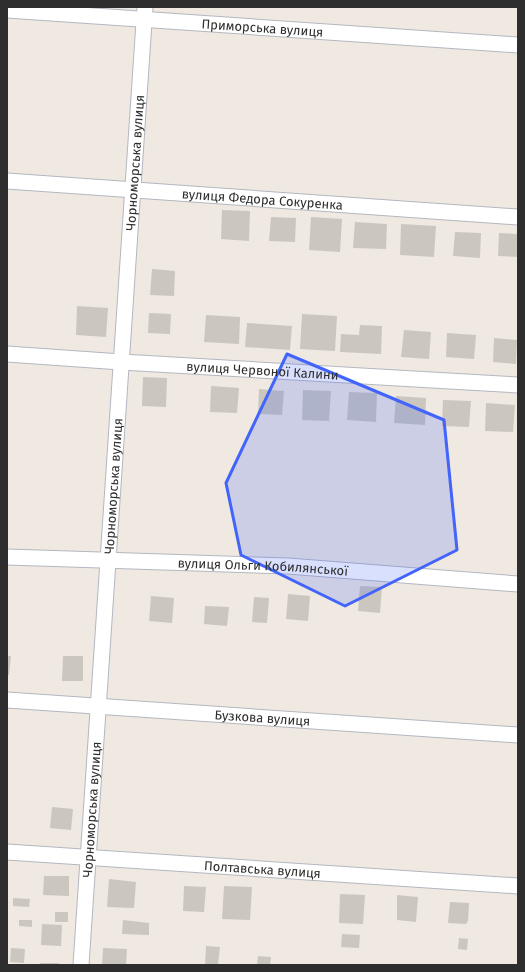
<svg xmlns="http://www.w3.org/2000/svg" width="525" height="972" font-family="'Fira Sans',sans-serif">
  <rect width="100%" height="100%" fill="#efe9e1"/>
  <path fill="#cbc7bf" d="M 222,210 L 250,211 L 249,241 L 221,239 Z
    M 271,217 L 296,218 L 295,242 L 269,241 Z
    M 311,217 L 342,219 L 340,252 L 309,250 Z
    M 355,222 L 387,224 L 386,249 L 353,248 Z
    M 401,224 L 436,226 L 434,257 L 400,255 Z
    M 455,232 L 481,233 L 480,258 L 453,256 Z
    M 499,233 L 518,234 L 518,257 L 498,256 Z
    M 152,269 L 175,271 L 174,296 L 150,295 Z
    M 77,306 L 108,308 L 106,337 L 76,335 Z
    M 149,313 L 171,314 L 170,334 L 148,333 Z
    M 302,314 L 337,316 L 335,351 L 300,349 Z
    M 206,315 L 240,317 L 239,344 L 204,342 Z
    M 247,323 L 292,326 L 290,350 L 245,347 Z
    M 360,325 L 382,326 L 381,354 L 340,352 L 341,334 L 359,335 Z
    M 404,330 L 431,332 L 429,359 L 401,357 Z
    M 447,333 L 476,335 L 474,359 L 446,357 Z
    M 494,338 L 517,340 L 516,364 L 493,362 Z
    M 143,377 L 167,378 L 166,407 L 142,406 Z
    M 211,386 L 239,388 L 237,413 L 210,412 Z
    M 259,389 L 284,391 L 282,415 L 258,414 Z
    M 303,390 L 331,391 L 329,421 L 302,420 Z
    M 349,392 L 377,393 L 376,422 L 347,420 Z
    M 396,396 L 426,398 L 425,425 L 394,423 Z
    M 443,400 L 471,401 L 469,427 L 442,426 Z
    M 486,403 L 515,405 L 513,432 L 485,431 Z
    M 360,586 L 382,587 L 380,613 L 358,611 Z
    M 288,594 L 310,596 L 308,621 L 286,619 Z
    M 151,596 L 174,598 L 172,623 L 149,621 Z
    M 254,597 L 269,598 L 267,623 L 252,622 Z
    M 205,606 L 229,607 L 227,626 L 204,624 Z
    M 7,656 L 11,656 L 9,675 L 7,675 Z
    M 63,656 L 83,656 L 83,681 L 62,681 Z
    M 52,807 L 73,809 L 71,830 L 50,828 Z
    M 44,876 L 69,876 L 69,896 L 43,895 Z
    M 109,879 L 136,882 L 134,908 L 107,907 Z
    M 184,886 L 206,887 L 204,912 L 183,911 Z
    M 224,886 L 252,887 L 250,920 L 222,919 Z
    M 340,894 L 365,895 L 363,924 L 339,923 Z
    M 397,895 L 418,897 L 416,922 L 397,920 Z
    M 13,898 L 30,899 L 29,907 L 13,906 Z
    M 450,902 L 469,903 L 468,921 L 466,924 L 448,923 Z
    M 55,912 L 68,912 L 68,922 L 55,922 Z
    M 19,920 L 32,920 L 32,927 L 19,926 Z
    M 123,920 L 149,923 L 149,935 L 122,934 Z
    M 42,924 L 62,925 L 61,946 L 41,945 Z
    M 342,934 L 360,935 L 359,948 L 341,947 Z
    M 459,938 L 468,939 L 467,950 L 458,949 Z
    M 206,946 L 220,947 L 218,965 L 205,965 Z
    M 11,948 L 25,949 L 24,963 L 10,962 Z
    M 103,948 L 127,949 L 126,965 L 102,965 Z
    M 258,956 L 271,957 L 270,965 L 257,965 Z
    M 40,963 L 59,963 L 59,965 L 40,965 Z"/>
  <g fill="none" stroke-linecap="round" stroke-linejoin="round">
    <defs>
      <g id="street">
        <path id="s1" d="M 7,10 L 518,45"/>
        <path id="s2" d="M 7,181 L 518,217"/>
        <path id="s3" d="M 7,354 L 121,362 L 518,385"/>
        <path id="s4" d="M 7,557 L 288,566 L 518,584"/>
        <path id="s5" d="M 7,700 L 518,735"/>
        <path id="s6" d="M 7,852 L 518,886"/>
        <path id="s7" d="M 81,965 L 145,7"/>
      </g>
    </defs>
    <use href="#street" stroke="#b4b7c1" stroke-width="17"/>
    <use href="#street" stroke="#fff" stroke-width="15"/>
  </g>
  <path fill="#4264fb" fill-opacity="0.2" stroke="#4264fb" stroke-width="3" stroke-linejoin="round" d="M 287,354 L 444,420 L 457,550 L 345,606 L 241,555 L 226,483 Z"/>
  <g text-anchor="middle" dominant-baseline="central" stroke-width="3" stroke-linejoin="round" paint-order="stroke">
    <g font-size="13" fill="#2e2e2e" stroke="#fff">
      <text stroke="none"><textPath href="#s1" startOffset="256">Приморська вулиця</textPath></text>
      <text stroke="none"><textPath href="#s7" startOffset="804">Чорноморська вулиця</textPath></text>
      <text stroke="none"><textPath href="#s2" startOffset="256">вулиця Федора Сокуренка</textPath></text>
      <text stroke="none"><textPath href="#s3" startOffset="256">вулиця Червоної Калини</textPath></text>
      <text stroke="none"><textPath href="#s7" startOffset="480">Чорноморська вулиця</textPath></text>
      <text stroke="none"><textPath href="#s4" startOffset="256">вулиця Ольги Кобилянської</textPath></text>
      <text stroke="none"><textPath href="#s5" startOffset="256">Бузкова вулиця</textPath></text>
      <text stroke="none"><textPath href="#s7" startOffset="156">Чорноморська вулиця</textPath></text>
      <text stroke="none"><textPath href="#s6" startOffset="256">Полтавська вулиця</textPath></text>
    </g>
  </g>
  <rect width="525" height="972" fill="none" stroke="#2e2e2e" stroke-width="16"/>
</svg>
